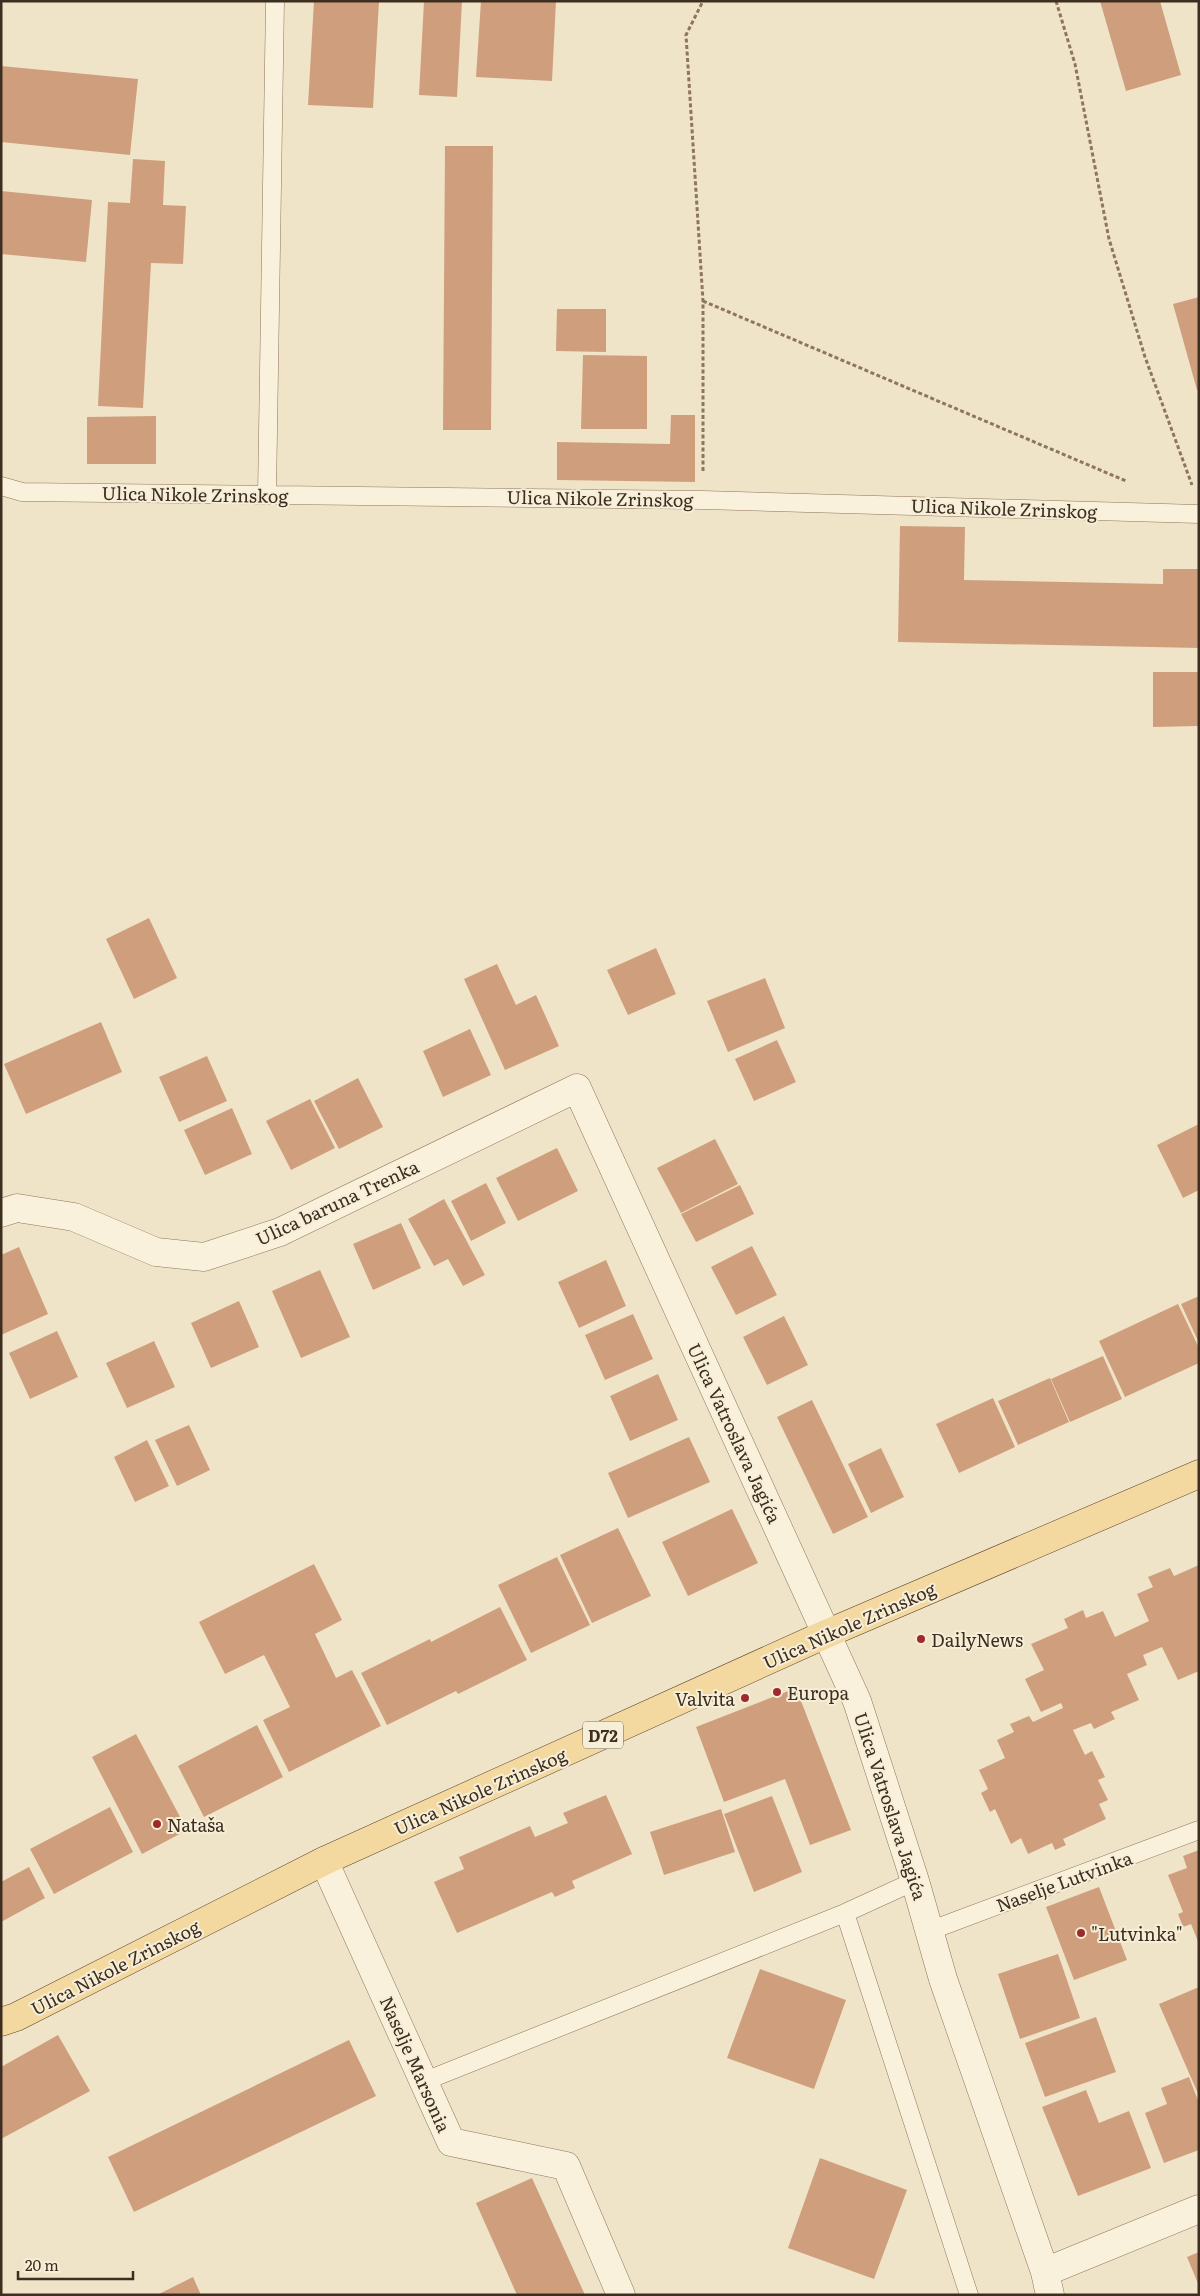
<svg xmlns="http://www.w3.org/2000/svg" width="1200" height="2296" font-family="Literata,serif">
  <rect width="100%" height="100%" fill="#f0e4c8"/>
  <path fill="#cf9f7d" d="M 314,1 L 379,1 L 373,108 L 308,105 Z
    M 424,1 L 462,1 L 457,97 L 419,95 Z
    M 481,1 L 556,1 L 552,81 L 476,77 Z
    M 1100,1 L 1160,1 L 1181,75 L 1126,91 Z
    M 1,66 L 138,79 L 130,155 L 1,142 Z
    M 445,146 L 493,146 L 491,430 L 443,430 Z
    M 133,159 L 165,161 L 163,205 L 186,206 L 183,264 L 151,263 L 143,408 L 98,406 L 108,202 L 130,203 Z
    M 1,191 L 92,200 L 86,262 L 1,254 Z
    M 1199,297 L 1199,390 L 1197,390 L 1173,304 Z
    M 557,309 L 606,309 L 606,352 L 556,351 Z
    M 583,355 L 647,356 L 647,429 L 581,429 Z
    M 671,415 L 695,415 L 695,482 L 557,480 L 557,442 L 670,444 Z
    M 156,416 L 156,464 L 87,464 L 87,417 Z
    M 900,526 L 965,527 L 964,580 L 1163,584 L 1163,569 L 1199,569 L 1199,648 L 898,642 Z
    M 1153,672 L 1199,672 L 1199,726 L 1153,727 Z
    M 149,918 L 177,978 L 134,999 L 106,939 Z
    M 656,948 L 676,994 L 628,1015 L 607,970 Z
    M 497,964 L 516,1005 L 536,995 L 559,1046 L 505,1070 L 464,979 Z
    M 765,978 L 785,1028 L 728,1052 L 707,1001 Z
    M 101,1022 L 122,1072 L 26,1114 L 4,1064 Z
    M 470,1029 L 491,1075 L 443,1097 L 423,1051 Z
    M 777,1040 L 796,1082 L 754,1101 L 735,1059 Z
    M 207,1056 L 227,1101 L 179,1122 L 159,1077 Z
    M 358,1078 L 383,1127 L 339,1149 L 314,1101 Z
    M 310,1099 L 335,1148 L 291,1170 L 266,1121 Z
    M 232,1108 L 252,1154 L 205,1175 L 184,1130 Z
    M 1199,1124 L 1199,1190 L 1183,1198 L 1157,1145 Z
    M 715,1139 L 738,1184 L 681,1213 L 657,1168 Z
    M 557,1148 L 578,1191 L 518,1221 L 496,1178 Z
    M 486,1183 L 506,1223 L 471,1241 L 451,1201 Z
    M 740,1185 L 754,1214 L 696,1242 L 681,1214 Z
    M 444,1199 L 485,1275 L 463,1286 L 448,1259 L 434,1266 L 408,1219 Z
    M 401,1223 L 421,1268 L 373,1290 L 353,1244 Z
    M 752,1246 L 777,1295 L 736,1315 L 711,1267 Z
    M 19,1247 L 48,1314 L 1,1335 L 1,1255 Z
    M 606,1260 L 626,1306 L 579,1328 L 558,1282 Z
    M 320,1270 L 350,1337 L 301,1358 L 272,1291 Z
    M 1199,1296 L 1199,1343 L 1181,1304 Z
    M 239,1301 L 259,1347 L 211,1368 L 191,1323 Z
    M 1178,1304 L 1199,1348 L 1199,1363 L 1125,1397 L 1099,1341 Z
    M 633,1314 L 653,1359 L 605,1380 L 585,1335 Z
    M 784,1316 L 808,1365 L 767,1385 L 743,1337 Z
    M 57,1331 L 78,1377 L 30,1399 L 9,1353 Z
    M 154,1341 L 175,1387 L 127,1408 L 106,1363 Z
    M 1103,1356 L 1122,1399 L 1070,1422 L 1051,1379 Z
    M 658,1374 L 678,1420 L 630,1441 L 610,1396 Z
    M 1050,1378 L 1069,1422 L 1018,1445 L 998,1401 Z
    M 993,1398 L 1015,1447 L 959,1473 L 936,1424 Z
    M 812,1400 L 868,1517 L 833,1534 L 777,1417 Z
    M 189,1425 L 210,1470 L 177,1486 L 155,1440 Z
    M 689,1437 L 710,1482 L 628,1518 L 608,1473 Z
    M 147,1440 L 169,1486 L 135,1502 L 114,1457 Z
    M 881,1448 L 904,1497 L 871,1513 L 848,1464 Z
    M 732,1509 L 758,1563 L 688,1596 L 662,1542 Z
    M 618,1528 L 651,1596 L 592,1623 L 560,1555 Z
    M 557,1557 L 590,1625 L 531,1653 L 498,1585 Z
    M 314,1564 L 342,1620 L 315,1634 L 336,1678 L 352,1670 L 381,1726 L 289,1772 L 263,1720 L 290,1707 L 264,1655 L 225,1674 L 199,1622 Z
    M 1199,1565 L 1199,1671 L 1178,1680 L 1162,1647 L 1143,1655 L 1147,1665 L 1127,1674 L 1139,1700 L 1111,1712 L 1115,1719 L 1094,1729 L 1091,1723 L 1073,1730 L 1085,1755 L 1092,1751 L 1105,1777 L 1098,1780 L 1108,1800 L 1099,1804 L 1106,1819 L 1063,1839 L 1066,1845 L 1055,1850 L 1052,1843 L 1028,1854 L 1021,1838 L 1011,1844 L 995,1809 L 990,1812 L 981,1793 L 988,1789 L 979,1770 L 1005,1758 L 997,1740 L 1014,1732 L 1010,1724 L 1029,1716 L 1033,1722 L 1063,1708 L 1061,1703 L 1041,1712 L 1025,1679 L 1044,1670 L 1031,1644 L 1068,1628 L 1064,1619 L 1083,1610 L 1086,1618 L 1103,1611 L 1115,1637 L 1149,1621 L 1137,1594 L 1153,1587 L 1148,1577 L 1170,1568 L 1174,1576 Z
    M 500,1607 L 527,1660 L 458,1694 L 456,1691 L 387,1725 L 361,1673 L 430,1639 L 431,1642 Z
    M 796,1688 L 851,1830 L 810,1845 L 785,1779 L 724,1802 L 696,1727 Z
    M 257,1725 L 283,1777 L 204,1817 L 178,1766 Z
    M 136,1734 L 187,1830 L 142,1854 L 92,1757 Z
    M 606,1795 L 632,1854 L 572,1881 L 575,1888 L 555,1897 L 552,1892 L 457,1933 L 434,1882 L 464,1869 L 459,1857 L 530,1826 L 535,1837 L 568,1823 L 563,1813 Z
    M 772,1796 L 802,1872 L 754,1892 L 724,1814 Z
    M 110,1807 L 133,1852 L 54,1894 L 30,1849 Z
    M 721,1809 L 735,1852 L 664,1875 L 650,1832 Z
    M 1199,1850 L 1199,1944 L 1191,1924 L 1183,1927 L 1178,1914 L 1183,1912 L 1168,1875 L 1187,1868 L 1183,1856 Z
    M 29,1867 L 45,1898 L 1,1922 L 1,1882 Z
    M 1099,1887 L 1127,1960 L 1074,1980 L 1046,1907 Z
    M 1058,1954 L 1080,2018 L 1020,2039 L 998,1974 Z
    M 760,1969 L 846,2000 L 814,2089 L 727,2058 Z
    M 1199,1987 L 1199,2096 L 1159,2004 Z
    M 1096,2017 L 1116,2072 L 1045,2097 L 1025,2043 Z
    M 58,2035 L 90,2091 L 1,2139 L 1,2067 Z
    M 349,2040 L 376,2096 L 134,2212 L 108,2157 Z
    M 1189,2077 L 1199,2103 L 1199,2150 L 1164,2163 L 1145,2113 L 1167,2104 L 1161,2088 Z
    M 1086,2090 L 1099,2123 L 1129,2111 L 1151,2168 L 1078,2196 L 1042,2107 Z
    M 820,2158 L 907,2190 L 874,2279 L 788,2248 Z
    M 532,2178 L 585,2295 L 517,2295 L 476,2203 Z
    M 1199,2252 L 1199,2286 L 1187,2257 Z
    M 193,2277 L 201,2295 L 157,2295 Z"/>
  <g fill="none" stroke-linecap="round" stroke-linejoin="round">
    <defs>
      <path id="lane" d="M 1,486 L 22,492 L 703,500 L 1199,514
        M 267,494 L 275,1
        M 845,1913 L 969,2295
        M 929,1931 L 1199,1830
        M 425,2081 L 845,1913 L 915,1881"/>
      <path id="street" d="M 1,1213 L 17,1208 L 74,1217 L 156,1252 L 204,1257 L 280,1232 L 577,1088 L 857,1701 L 915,1881 L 943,1979 L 1045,2272 L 1050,2295
        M 324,1861 L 451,2142 L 566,2166 L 621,2295
        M 1045,2272 L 1199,2209"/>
      <path id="primary" d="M 1,2022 L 16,2017 L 324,1861 L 826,1634 L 1199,1474"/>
    </defs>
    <use href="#lane" stroke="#8d765c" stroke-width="19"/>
    <use href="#street" stroke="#8d765c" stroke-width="29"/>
    <use href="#primary" stroke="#5b4430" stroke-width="29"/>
    <path stroke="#8d765c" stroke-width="3" stroke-dasharray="4 2.5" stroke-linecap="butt" d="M 1056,1 L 1075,64 L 1109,239 L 1145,357 L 1192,485
      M 703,301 L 1126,481
      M 703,471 L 703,301 L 686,35 L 703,1"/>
    <use href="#lane" stroke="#faf1dc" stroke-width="18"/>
    <use href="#street" stroke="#faf1dc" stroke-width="28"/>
    <use href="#primary" stroke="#f3d9a0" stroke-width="28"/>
  </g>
  <g fill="#9e2a2b" stroke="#f7eed8" stroke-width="2">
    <circle cx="921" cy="1639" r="5"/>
    <circle cx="777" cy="1692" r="5"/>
    <circle cx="745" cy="1698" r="5"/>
    <circle cx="157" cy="1824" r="5"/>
    <circle cx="1081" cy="1933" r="5"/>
  </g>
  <g text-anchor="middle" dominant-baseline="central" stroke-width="4" stroke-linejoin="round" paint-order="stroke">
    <rect fill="#f7eed8" stroke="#756857" stroke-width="1" x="583" y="1721.5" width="40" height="27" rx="4"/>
    <g font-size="16" font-weight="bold" fill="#3d2e20">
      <text x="603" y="1735">D72</text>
    </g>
    <g font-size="18" fill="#3d2e20" stroke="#f7eed8">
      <text transform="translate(195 494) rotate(1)">Ulica Nikole Zrinskog</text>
      <text transform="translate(600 498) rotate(1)">Ulica Nikole Zrinskog</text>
      <text transform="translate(1004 508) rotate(2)">Ulica Nikole Zrinskog</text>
      <text transform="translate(337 1202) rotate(-25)">Ulica baruna Trenka</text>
      <text transform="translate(735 1433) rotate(65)">Ulica Vatroslava Jagića</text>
      <text transform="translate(849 1625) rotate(-24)">Ulica Nikole Zrinskog</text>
      <text transform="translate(480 1791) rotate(-24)">Ulica Nikole Zrinskog</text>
      <text transform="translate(891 1806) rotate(72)">Ulica Vatroslava Jagića</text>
      <text transform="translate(1064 1881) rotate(-20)">Naselje Lutvinka</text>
      <text transform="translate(115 1967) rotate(-27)">Ulica Nikole Zrinskog</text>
      <text transform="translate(416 2064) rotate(66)">Naselje Marsonia</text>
    </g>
    <g font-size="18" fill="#3d2e20" stroke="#f7eed8" text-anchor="start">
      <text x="931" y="1639">DailyNews</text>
      <text x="787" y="1692">Europa</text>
      <text x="735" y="1698" text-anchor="end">Valvita</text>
      <text x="167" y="1824">Nataša</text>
      <text x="1091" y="1933">"Lutvinka"</text>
    </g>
  </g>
  <rect width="1200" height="2296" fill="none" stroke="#3d2e20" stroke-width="5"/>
  <path d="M18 2271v8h115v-8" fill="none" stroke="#3d2e20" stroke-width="2.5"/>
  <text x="25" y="2271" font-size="15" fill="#3d2e20" stroke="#f7eed8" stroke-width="4" paint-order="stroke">20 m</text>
</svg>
